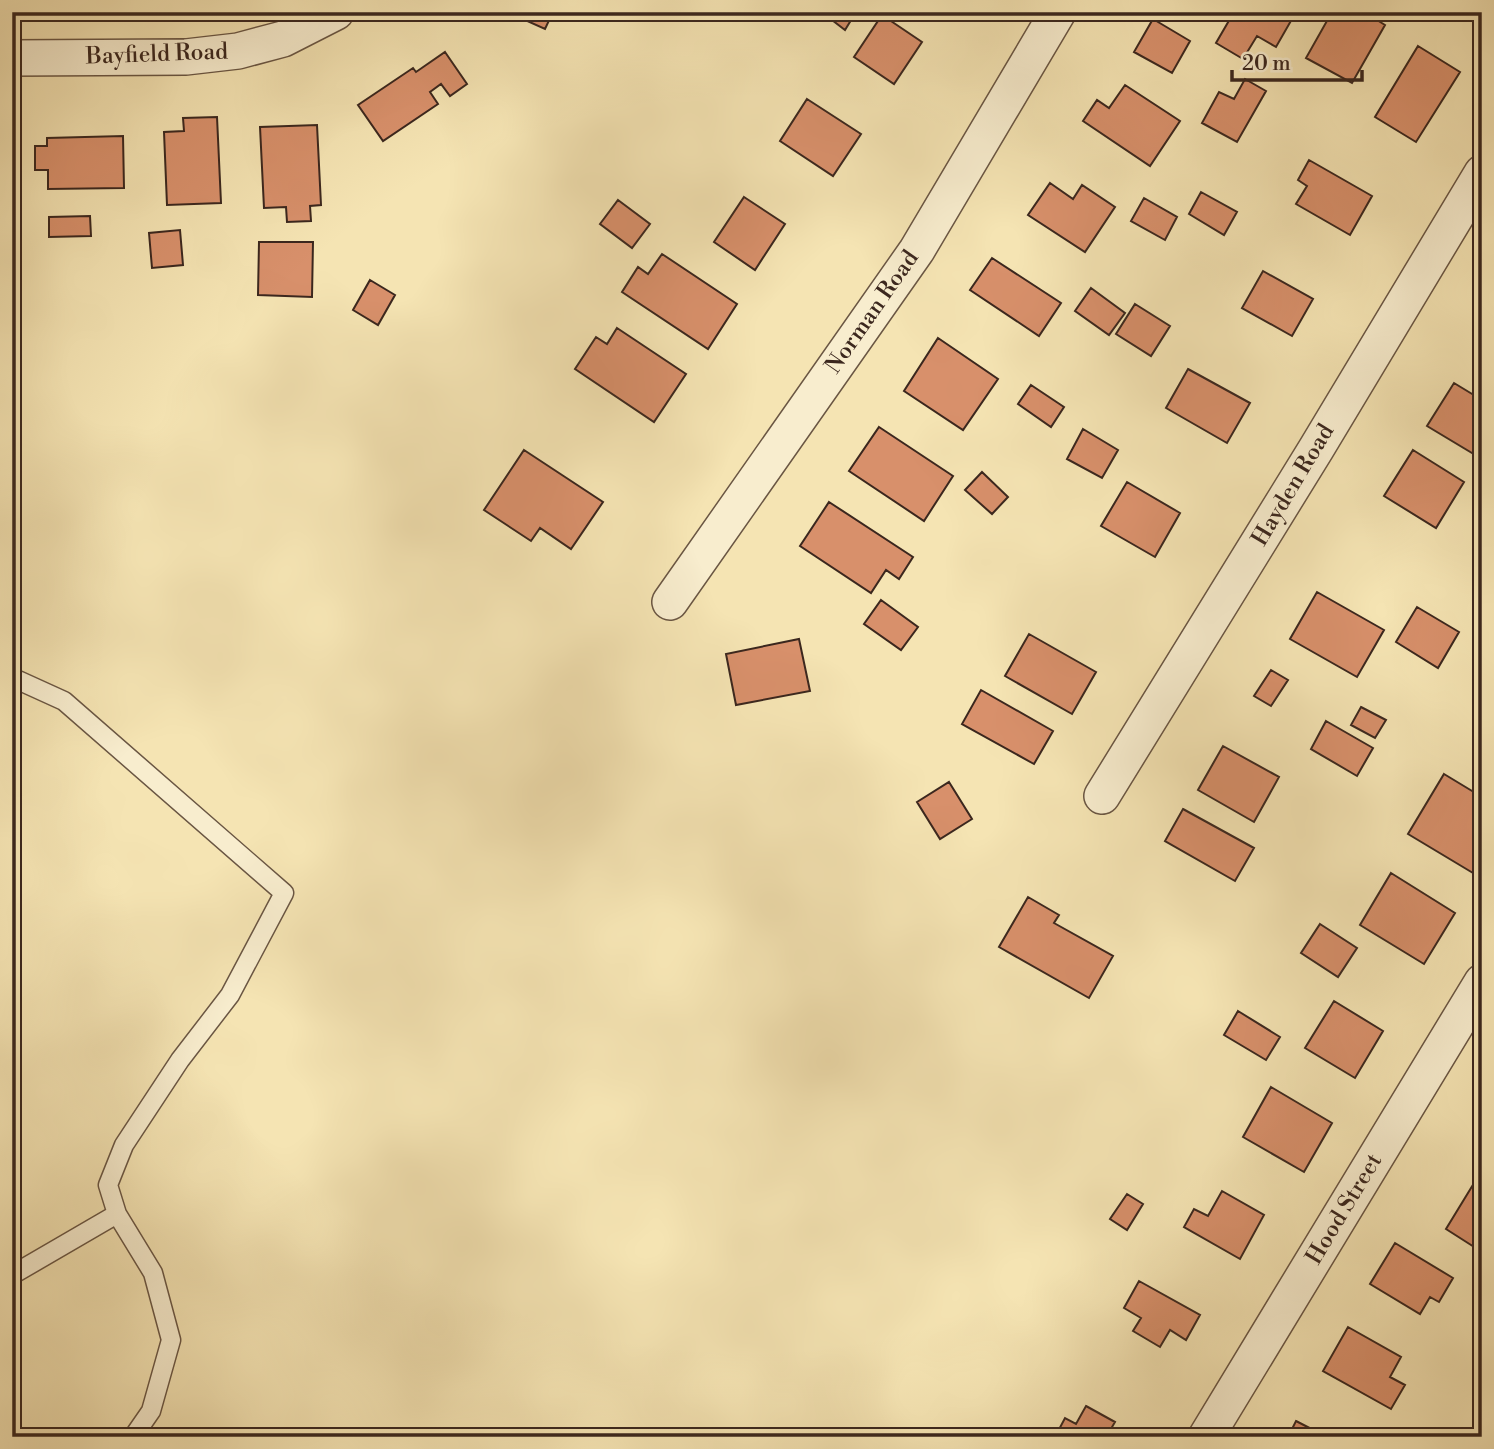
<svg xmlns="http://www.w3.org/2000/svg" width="1494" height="1449" font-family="'Libre Bodoni',serif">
  <rect width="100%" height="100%" fill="#f5e4b3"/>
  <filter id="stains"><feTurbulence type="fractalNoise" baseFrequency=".00286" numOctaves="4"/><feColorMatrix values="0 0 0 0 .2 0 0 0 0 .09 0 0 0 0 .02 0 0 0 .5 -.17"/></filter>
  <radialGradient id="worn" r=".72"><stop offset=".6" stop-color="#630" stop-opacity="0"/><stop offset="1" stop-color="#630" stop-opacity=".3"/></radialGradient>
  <path fill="#d8906b" stroke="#3b271e" stroke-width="2" d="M 507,12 L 553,12 L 545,29 Z
    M 837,12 L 856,12 L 845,30 L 832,20 Z
    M 1234,12 L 1296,12 L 1276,47 L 1257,36 L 1243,59 L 1216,43 Z
    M 1332,12 L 1364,12 L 1385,25 L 1352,83 L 1306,58 Z
    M 882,15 L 922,42 L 894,84 L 854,57 Z
    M 1153,19 L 1190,41 L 1172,73 L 1134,52 Z
    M 1418,46 L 1460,72 L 1416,142 L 1375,117 Z
    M 445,52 L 467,84 L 450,96 L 441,84 L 430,92 L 438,104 L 383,141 L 358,105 L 413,68 L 416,72 Z
    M 1245,79 L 1266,91 L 1237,142 L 1202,123 L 1219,92 L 1234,99 Z
    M 1125,85 L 1180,121 L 1150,166 L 1083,121 L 1097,100 L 1109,108 Z
    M 807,99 L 861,134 L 833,176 L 780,141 Z
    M 217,117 L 221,203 L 167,205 L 164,132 L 184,131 L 183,118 Z
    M 317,125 L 321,205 L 310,206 L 311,221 L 287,222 L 286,207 L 264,208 L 260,127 Z
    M 123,136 L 124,188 L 48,189 L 48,170 L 35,170 L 35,146 L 47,146 L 47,138 Z
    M 1309,160 L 1372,196 L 1350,235 L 1296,204 L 1307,186 L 1298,180 Z
    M 1050,183 L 1073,199 L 1082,185 L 1115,207 L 1085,252 L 1028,215 Z
    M 1201,192 L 1237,212 L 1224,235 L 1189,214 Z
    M 744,197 L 785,224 L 755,270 L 714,242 Z
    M 1144,198 L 1177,217 L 1165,240 L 1131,221 Z
    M 618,200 L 650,224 L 632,248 L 600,224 Z
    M 90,216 L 91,236 L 49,237 L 49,217 Z
    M 180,230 L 183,265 L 152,268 L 149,233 Z
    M 259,242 L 313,242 L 312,297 L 258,295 Z
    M 662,254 L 737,304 L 708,349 L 622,292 L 638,267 L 648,274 Z
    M 992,258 L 1061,303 L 1039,336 L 970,290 Z
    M 1263,271 L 1313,299 L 1292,336 L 1242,308 Z
    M 370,280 L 395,295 L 378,325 L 353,310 Z
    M 1091,288 L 1125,313 L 1109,335 L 1075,311 Z
    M 1135,304 L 1170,326 L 1151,356 L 1116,334 Z
    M 617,328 L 686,374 L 654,422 L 575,369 L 596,337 L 607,344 Z
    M 938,338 L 998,379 L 963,430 L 904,391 Z
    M 1188,369 L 1250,403 L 1227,443 L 1166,408 Z
    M 1454,383 L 1482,400 L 1482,459 L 1427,426 Z
    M 1031,385 L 1064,407 L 1051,427 L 1018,404 Z
    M 879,427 L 953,476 L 924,521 L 849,471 Z
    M 1083,429 L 1118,450 L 1102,478 L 1067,459 Z
    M 524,450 L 603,502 L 571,549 L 540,528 L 531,541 L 484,510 Z
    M 1413,450 L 1464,482 L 1436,528 L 1384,496 Z
    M 982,472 L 1008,497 L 992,514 L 965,490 Z
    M 1127,482 L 1180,513 L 1155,557 L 1101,526 Z
    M 829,502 L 913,557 L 899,579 L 886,570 L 871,593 L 800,546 Z
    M 1317,592 L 1384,630 L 1357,677 L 1290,639 Z
    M 881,600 L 918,627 L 901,650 L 864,624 Z
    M 1417,607 L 1459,632 L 1438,668 L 1396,642 Z
    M 1029,634 L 1096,672 L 1072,714 L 1005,676 Z
    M 799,639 L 810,691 L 736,705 L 726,654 Z
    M 1271,670 L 1288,680 L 1271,706 L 1254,696 Z
    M 981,690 L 1053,731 L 1034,764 L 962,724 Z
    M 1361,707 L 1386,720 L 1375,738 L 1351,725 Z
    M 1326,721 L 1373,748 L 1357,776 L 1311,749 Z
    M 1223,746 L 1279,777 L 1254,822 L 1198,790 Z
    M 1444,774 L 1482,797 L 1482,870 L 1478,876 L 1408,834 Z
    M 949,782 L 972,819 L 940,839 L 917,802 Z
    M 1183,809 L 1254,848 L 1235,881 L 1165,841 Z
    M 1391,873 L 1455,913 L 1424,964 L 1360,925 Z
    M 1028,897 L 1059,915 L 1054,923 L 1113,956 L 1089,998 L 999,947 Z
    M 1320,924 L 1357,948 L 1338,977 L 1301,953 Z
    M 1334,1001 L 1383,1031 L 1355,1078 L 1305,1048 Z
    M 1238,1011 L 1280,1037 L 1266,1060 L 1224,1035 Z
    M 1271,1087 L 1332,1123 L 1304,1172 L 1243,1137 Z
    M 1482,1170 L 1482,1252 L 1446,1229 Z
    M 1222,1191 L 1264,1215 L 1240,1259 L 1184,1227 L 1194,1209 L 1208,1216 Z
    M 1127,1194 L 1143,1204 L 1127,1230 L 1110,1219 Z
    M 1395,1243 L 1453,1278 L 1439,1302 L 1430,1297 L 1420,1314 L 1370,1284 Z
    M 1139,1281 L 1200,1315 L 1186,1340 L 1170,1330 L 1160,1347 L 1133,1331 L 1141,1318 L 1124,1308 Z
    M 1348,1327 L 1401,1357 L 1390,1377 L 1405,1385 L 1391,1409 L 1323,1371 Z
    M 1086,1406 L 1115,1422 L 1108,1434 L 1112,1437 L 1055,1437 L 1065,1418 L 1076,1424 Z
    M 1296,1421 L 1327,1437 L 1288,1437 Z"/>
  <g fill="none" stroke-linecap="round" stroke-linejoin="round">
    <defs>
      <path id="lane" d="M 12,680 L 20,681 L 64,701 L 284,893 L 230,995 L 180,1060 L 124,1145 L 108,1185 L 117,1214 L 153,1273 L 171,1340 L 151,1411 L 133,1437
        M 12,1275 L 117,1214"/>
      <path id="street" d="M 12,58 L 186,57 L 238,51 L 283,39 L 336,12
        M 670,602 L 917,250 L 1058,12
        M 1102,796 L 1316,449 L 1482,173
        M 1206,1437 L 1482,982"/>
    </defs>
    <use href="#lane" stroke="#6a5643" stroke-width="21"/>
    <use href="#street" stroke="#6a5643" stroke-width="38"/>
    <use href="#lane" stroke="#f8edce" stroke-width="18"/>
    <use href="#street" stroke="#f8edce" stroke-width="35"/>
  </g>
  <g text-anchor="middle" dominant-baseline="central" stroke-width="5" stroke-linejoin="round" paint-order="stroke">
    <g font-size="23" fill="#3b271e" stroke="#f8edce">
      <text transform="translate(157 54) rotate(-2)">Bayfield Road</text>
      <text transform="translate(872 312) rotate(-55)">Norman Road</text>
      <text transform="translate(1293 485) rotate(-59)">Hayden Road</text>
      <text transform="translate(1344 1209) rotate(-59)">Hood Street</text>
    </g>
  </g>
  <rect width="1494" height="1449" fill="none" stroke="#f5e4b3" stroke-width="42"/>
  <rect x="14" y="14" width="1466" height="1421" fill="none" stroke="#3b271e" stroke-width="3.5"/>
  <rect x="21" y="21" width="1452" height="1407" fill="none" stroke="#3b271e" stroke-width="2"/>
  <path d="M1232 70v10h130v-10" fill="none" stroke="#3b271e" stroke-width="3.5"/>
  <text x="1242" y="70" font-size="21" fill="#3b271e" stroke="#f8edce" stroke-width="5" paint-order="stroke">20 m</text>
  <rect width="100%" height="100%" filter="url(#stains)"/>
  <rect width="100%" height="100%" fill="url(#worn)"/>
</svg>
